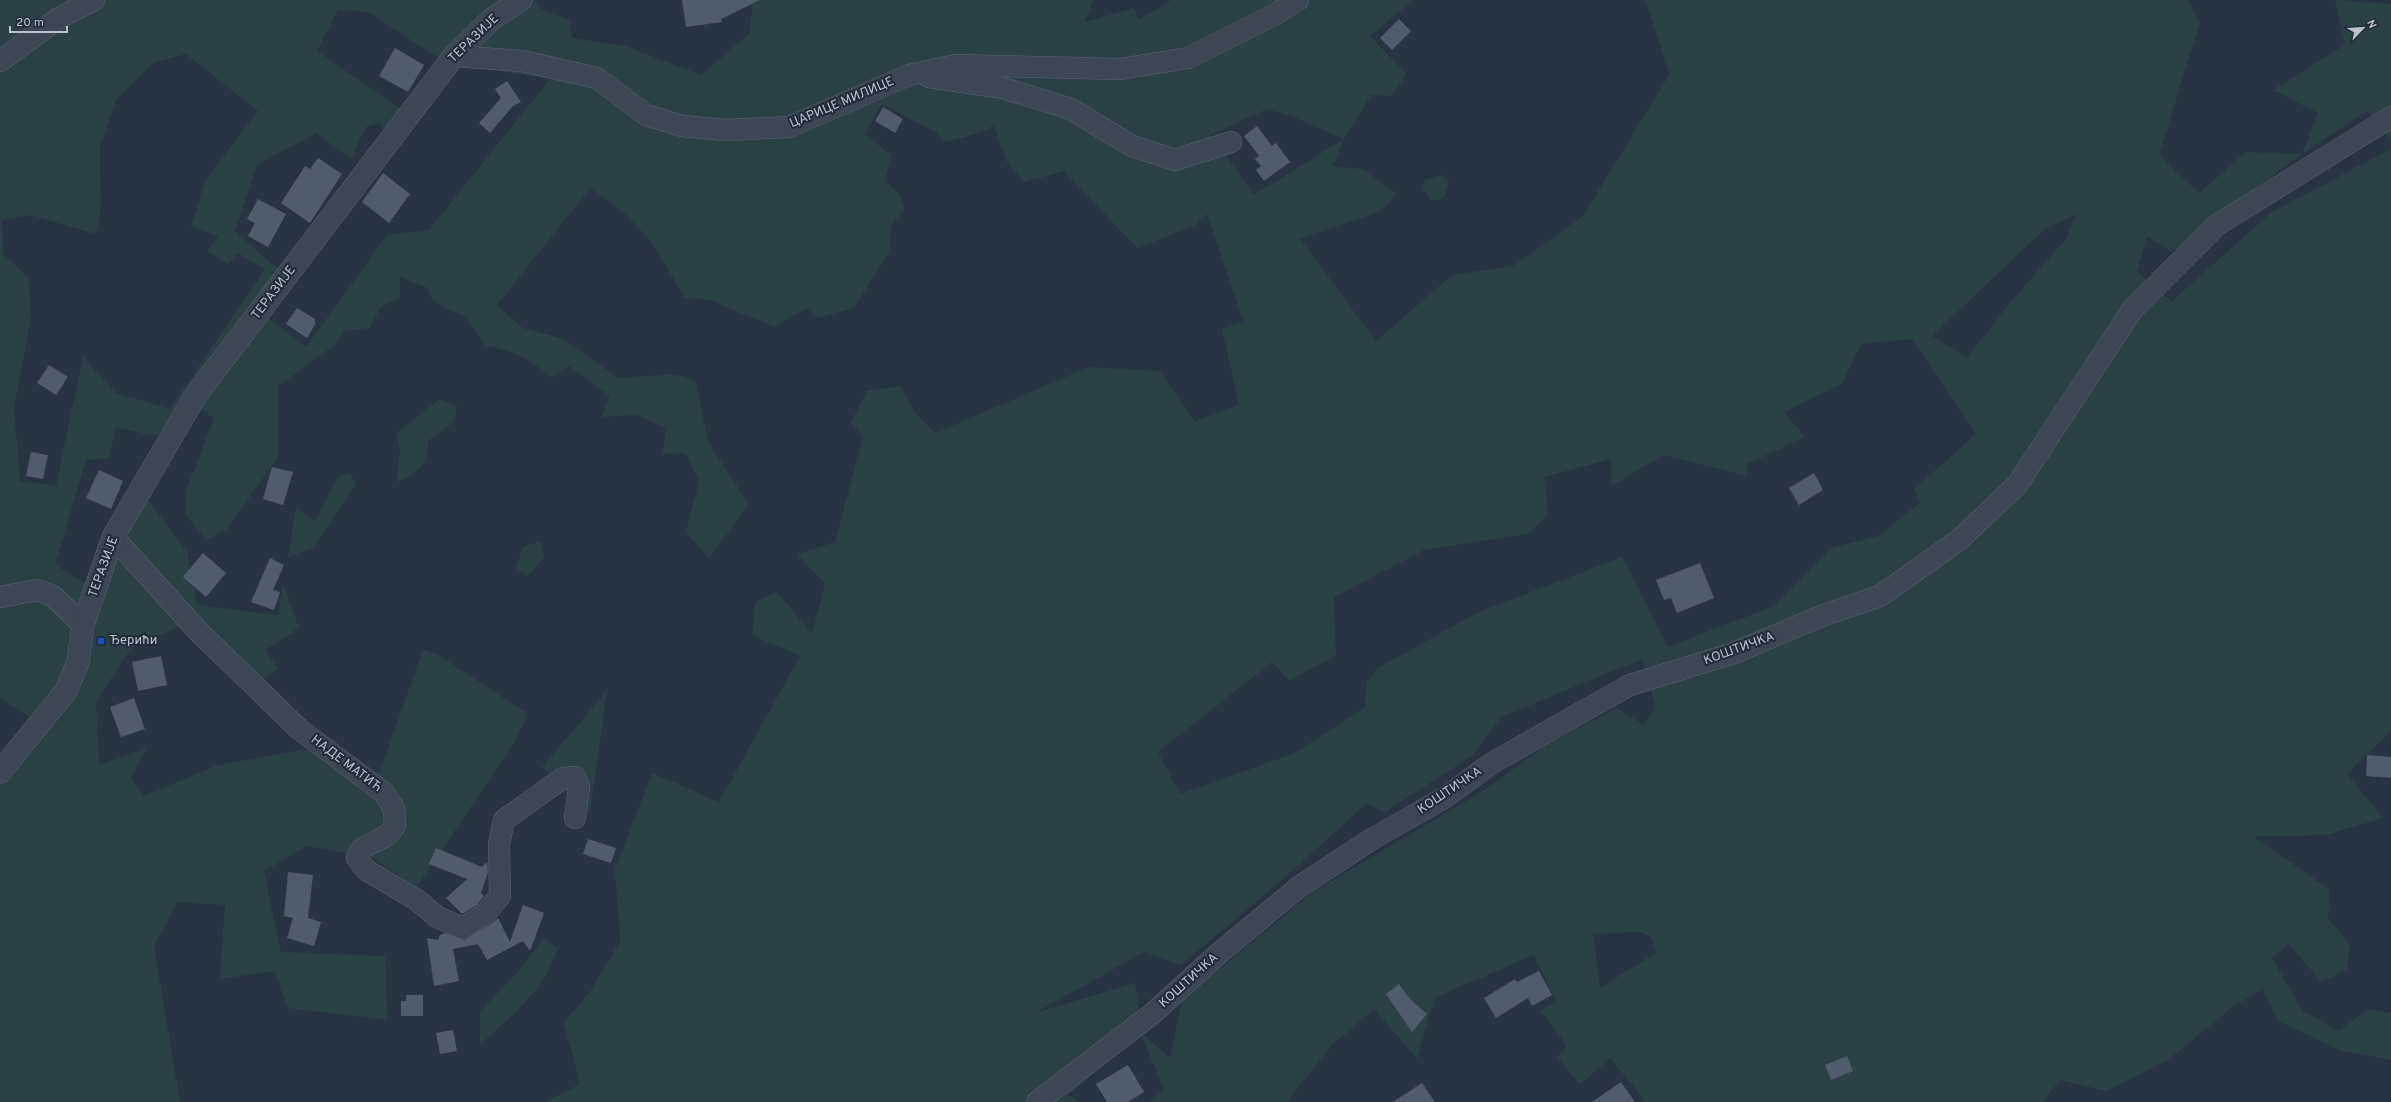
<svg xmlns="http://www.w3.org/2000/svg" width="2391" height="1102" font-family="Overpass,sans-serif">
  <rect width="100%" height="100%" fill="#293443"/>
  <path fill="#2b4144" fill-rule="evenodd" d="M 0,0 L 534,0 L 541,9 L 569,20 L 572,38 L 625,46 L 701,75 L 750,33 L 753,0 L 1093,0 L 1085,22 L 1134,8 L 1139,20 L 1171,0 L 1413,0 L 1370,36 L 1407,74 L 1392,96 L 1371,95 L 1344,139 L 1333,166 L 1362,169 L 1397,194 L 1381,211 L 1300,239 L 1376,341 L 1452,275 L 1515,265 L 1583,216 L 1669,75 L 1646,0 L 2187,0 L 2200,22 L 2159,155 L 2199,193 L 2246,152 L 2302,154 L 2318,113 L 2273,90 L 2345,45 L 2335,0 L 2391,4 L 2391,139 L 2367,111 L 2302,154 L 2172,252 L 2147,236 L 2137,272 L 2172,301 L 2273,211 L 2391,149 L 2391,731 L 2347,774 L 2383,818 L 2326,835 L 2254,837 L 2330,890 L 2328,918 L 2350,945 L 2347,969 L 2322,982 L 2288,944 L 2272,958 L 2302,1010 L 2339,1031 L 2368,1009 L 2391,1013 L 2391,1060 L 2339,1050 L 2278,1021 L 2263,989 L 2235,1005 L 2169,1059 L 2106,1091 L 2060,1080 L 2043,1102 L 1646,1102 L 1610,1058 L 1580,1085 L 1557,1057 L 1567,1046 L 1541,1011 L 1556,1001 L 1534,955 L 1434,998 L 1417,1059 L 1374,1009 L 1332,1045 L 1287,1102 L 1149,1102 L 1164,1090 L 1141,1034 L 1068,1095 L 1080,1102 L 546,1102 L 580,1084 L 564,1022 L 590,992 L 620,941 L 615,869 L 652,773 L 719,802 L 800,656 L 752,635 L 755,602 L 777,592 L 812,634 L 825,584 L 797,554 L 835,542 L 863,436 L 851,422 L 867,391 L 901,386 L 915,413 L 935,433 L 1089,367 L 1159,371 L 1195,421 L 1239,405 L 1222,329 L 1244,322 L 1207,214 L 1195,225 L 1137,248 L 1064,171 L 1024,182 L 1007,162 L 994,125 L 982,132 L 946,142 L 937,133 L 882,104 L 865,134 L 891,155 L 885,181 L 900,194 L 905,209 L 891,225 L 889,252 L 854,308 L 817,318 L 807,308 L 774,327 L 710,300 L 685,298 L 650,240 L 625,214 L 590,188 L 497,305 L 523,328 L 564,339 L 618,378 L 675,374 L 696,381 L 708,442 L 749,504 L 709,559 L 686,532 L 699,481 L 686,454 L 663,453 L 666,427 L 636,415 L 601,417 L 610,396 L 569,366 L 552,378 C 527,357 518,353 486,346 L 466,317 L 448,310 L 431,298 L 428,288 L 400,277 L 400,298 L 381,307 L 369,328 L 345,331 L 336,344 L 278,386 L 278,457 L 227,529 L 206,540 L 185,514 L 186,491 L 214,419 L 202,409 L 155,436 L 116,427 L 109,458 L 86,460 L 55,565 L 87,584 L 148,499 L 187,552 L 197,605 L 278,615 L 283,583 L 299,628 L 265,650 L 278,669 L 260,683 L 194,619 L 130,649 L 96,702 L 99,765 L 147,748 L 131,777 L 143,796 L 218,765 L 308,749 L 329,766 L 380,772 L 423,649 L 438,655 L 528,714 L 513,744 L 417,887 L 371,857 L 307,846 L 264,871 L 281,952 L 385,956 L 387,1020 L 287,1008 L 275,971 L 220,979 L 225,905 L 178,902 L 154,946 L 180,1102 L 0,1102 L 0,758 L 29,717 L 0,698 ZM 338,10 L 368,12 L 445,62 L 550,79 L 429,230 L 387,235 L 306,347 L 266,316 L 292,282 L 235,231 L 257,165 L 316,133 L 351,159 L 366,127 L 379,123 L 385,131 L 402,110 L 317,51 ZM 186,54 L 258,111 L 205,180 L 191,227 L 219,236 L 207,251 L 228,264 L 238,253 L 265,269 L 170,409 L 116,393 L 83,357 L 56,486 L 20,481 L 14,408 L 31,318 L 29,278 L 3,254 L 2,220 L 31,215 L 95,234 L 101,210 L 100,148 L 116,100 L 153,63 ZM 1267,109 L 1291,116 L 1344,139 L 1254,195 L 1211,135 ZM 2077,214 L 2065,240 L 2007,306 L 1967,358 L 1932,336 L 2046,228 ZM 1912,339 L 1976,434 L 1914,489 L 1920,503 L 1878,536 L 1831,548 L 1774,606 L 1668,647 L 1622,557 L 1477,613 L 1376,669 L 1367,682 L 1365,707 L 1295,753 L 1180,794 L 1158,752 L 1272,662 L 1289,681 L 1336,655 L 1334,597 L 1424,550 L 1527,534 L 1548,516 L 1544,477 L 1611,459 L 1611,486 L 1664,455 L 1747,476 L 1747,464 L 1805,437 L 1784,412 L 1842,384 L 1861,344 ZM 1642,659 L 1656,708 L 1644,725 L 1616,708 L 1545,746 L 1486,789 L 1313,892 L 1182,1000 L 1170,1058 L 1141,1033 L 1135,983 L 1035,1013 L 1144,952 L 1181,965 L 1288,875 L 1367,803 L 1385,812 L 1473,755 L 1501,717 ZM 1641,932 L 1651,937 L 1657,952 L 1600,988 L 1593,934 Z
    M 1441,175 L 1449,181 L 1444,198 L 1431,201 L 1423,190 L 1424,180 Z
    M 440,399 L 457,406 L 454,422 L 428,441 C 427,464 419,474 397,482 L 400,450 L 396,433 Z
    M 350,473 L 356,484 L 314,547 L 288,557 L 296,508 L 315,521 L 338,477 Z
    M 540,541 L 544,557 L 528,576 L 516,568 L 523,547 Z
    M 607,691 L 590,812 L 542,767 Z
    M 544,938 L 558,949 L 545,977 L 535,991 L 518,1010 L 480,1045 L 480,1011 L 515,975 Z"/>
  <path fill="#505b6c" d="M 682,0 L 760,0 L 721,19 L 722,22 L 686,27 Z
    M 1399,19 L 1411,31 L 1392,50 L 1380,38 Z
    M 395,48 L 424,65 L 408,92 L 379,76 Z
    M 507,81 L 521,102 L 513,106 L 490,133 L 479,123 L 501,98 L 495,89 Z
    M 883,107 L 903,119 L 895,133 L 875,121 Z
    M 1257,126 L 1272,146 L 1276,143 L 1290,162 L 1264,181 L 1256,170 L 1261,166 L 1255,159 L 1259,156 L 1244,136 Z
    M 318,158 L 342,174 L 310,223 L 281,203 L 305,166 L 310,169 Z
    M 383,173 L 410,194 L 389,223 L 362,202 Z
    M 258,199 L 286,214 L 268,247 L 248,236 L 255,223 L 247,219 Z
    M 297,308 L 315,319 L 315,325 L 307,338 L 286,324 Z
    M 49,365 L 68,377 L 56,395 L 37,383 Z
    M 31,452 L 48,455 L 43,479 L 26,476 Z
    M 272,467 L 293,472 L 283,505 L 263,499 Z
    M 99,470 L 123,481 L 111,509 L 86,498 Z
    M 1814,473 L 1823,490 L 1799,505 L 1789,488 Z
    M 203,553 L 226,573 L 206,597 L 183,577 Z
    M 270,558 L 284,565 L 273,590 L 280,592 L 274,610 L 251,602 Z
    M 1700,563 L 1714,598 L 1677,613 L 1671,598 L 1664,600 L 1656,580 Z
    M 161,656 L 167,685 L 138,691 L 132,662 Z
    M 134,698 L 145,729 L 121,737 L 110,707 Z
    M 2367,755 L 2391,757 L 2391,778 L 2366,776 Z
    M 588,839 L 616,848 L 611,863 L 583,854 Z
    M 436,848 L 482,867 L 487,862 L 488,872 L 481,893 L 484,896 L 477,905 L 462,914 L 446,898 L 467,879 L 429,864 Z
    M 288,872 L 313,875 L 308,918 L 321,922 L 314,946 L 287,938 L 293,918 L 284,916 Z
    M 523,905 L 544,913 L 530,951 L 523,941 L 487,960 L 478,944 L 453,949 L 459,981 L 434,986 L 427,938 L 438,940 L 440,935 L 445,933 L 464,940 L 491,924 L 498,918 L 510,942 Z
    M 1539,971 L 1552,995 L 1532,1006 L 1528,998 L 1496,1018 L 1484,998 L 1515,979 L 1517,982 Z
    M 1399,984 L 1410,999 L 1427,1014 L 1412,1032 L 1386,994 Z
    M 406,995 L 423,995 L 423,1016 L 401,1016 L 401,1001 L 406,1001 Z
    M 453,1030 L 457,1051 L 440,1054 L 436,1033 Z
    M 1847,1056 L 1853,1071 L 1831,1080 L 1825,1065 Z
    M 1128,1065 L 1144,1092 L 1128,1102 L 1107,1102 L 1096,1084 Z
    M 1621,1082 L 1635,1102 L 1592,1102 Z
    M 1422,1083 L 1435,1102 L 1393,1102 Z"/>
  <g fill="none" stroke-linecap="round" stroke-linejoin="round">
    <defs>
      <path id="minor" d="M 454,56 L 522,61 L 597,78 L 646,115 L 682,126 L 725,130 L 789,127 L 909,75 L 956,65 L 1120,69 L 1188,58 L 1274,15 L 1298,0
        M 0,61 L 59,18 L 94,0
        M 929,77 L 1003,88 L 1071,109 L 1132,146 L 1175,160 L 1231,142
        M 113,537 L 199,632 L 299,729 L 383,792 L 394,808 L 395,826 C 392,830 388,835 384,837 C 372,845 362,843 357,858 L 366,870 L 417,900 L 437,917 L 463,928 L 485,914 L 500,896 L 499,844 L 504,820 L 563,778 L 575,777 L 579,787 L 575,818
        M 0,597 L 37,590 L 53,596 L 83,625
        M 1037,1102 L 1152,1014 L 1217,955 L 1299,887 L 1372,839 L 1446,797 L 1492,763 L 1630,685 L 1734,653 L 1824,615 L 1880,596 L 1959,540 L 2017,485 L 2132,310 L 2217,225 L 2391,117"/>
      <path id="tertiary" d="M 0,772 L 66,691 L 78,662 L 83,625 L 113,537 L 196,395 L 454,56 L 492,19 L 521,0"/>
    </defs>
    <use href="#minor" stroke="#5c6470" stroke-width="22"/>
    <use href="#tertiary" stroke="#5c6470" stroke-width="23"/>
    <use href="#minor" stroke="#3d4653" stroke-width="21"/>
    <use href="#tertiary" stroke="#3d4653" stroke-width="22"/>
  </g>
  <rect fill="#1a4fb4" stroke="#222b38" stroke-width="1.5" x="97" y="637" width="8" height="8" rx="2"/>
  <g text-anchor="middle" dominant-baseline="central" stroke-width="4" stroke-linejoin="round" paint-order="stroke">
    <g font-size="13" fill="#bbc1cc" stroke="#222b38">
      <text transform="translate(474 39) rotate(-44)">ТЕРАЗИЈЕ</text>
      <text transform="translate(842 103) rotate(-23)">ЦАРИЦЕ МИЛИЦЕ</text>
      <text transform="translate(274 293) rotate(-53)">ТЕРАЗИЈЕ</text>
      <text transform="translate(104 567) rotate(-70)">ТЕРАЗИЈЕ</text>
      <text transform="translate(1739 649) rotate(-20)">КОШТИЧКА</text>
      <text transform="translate(346 764) rotate(37)">НАДЕ МАТИЋ</text>
      <text transform="translate(1450 791) rotate(-34)">КОШТИЧКА</text>
      <text transform="translate(1189 981) rotate(-42)">КОШТИЧКА</text>
    </g>
    <g font-size="13" fill="#bbc1cc" stroke="#222b38" text-anchor="start">
      <text x="109" y="641">Ђерићи</text>
    </g>
  </g>
  <g transform="translate(2363 28) rotate(65)" stroke="#222b38" stroke-width="3" paint-order="stroke">
  <path d="M0-3L7 15L0 10L-7 15Z" fill="#bbc1cc"/>
  <text y="-6" font-size="11" font-weight="bold" text-anchor="middle" fill="#bbc1cc">N</text>
  </g>
  <path d="M10 26v6h57v-6" fill="none" stroke="#bbc1cc" stroke-width="2"/>
  <text x="16" y="26" font-size="12" fill="#bbc1cc" stroke="#222b38" stroke-width="3" paint-order="stroke">20 m</text>
</svg>
